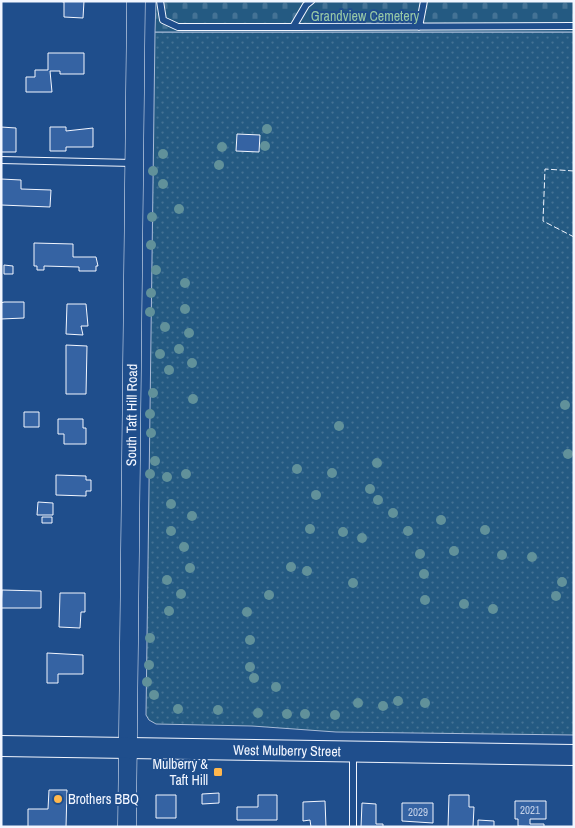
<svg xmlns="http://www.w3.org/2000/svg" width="575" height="828" font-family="'Archivo Narrow',sans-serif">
  <defs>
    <pattern id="grass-dots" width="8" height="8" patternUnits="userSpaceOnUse" patternTransform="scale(1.25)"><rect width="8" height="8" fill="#245a82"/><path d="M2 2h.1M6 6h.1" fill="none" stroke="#447295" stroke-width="1.8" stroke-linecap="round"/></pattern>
    <pattern id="cemetery-stones" width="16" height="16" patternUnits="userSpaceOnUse" patternTransform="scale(1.25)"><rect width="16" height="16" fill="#245a82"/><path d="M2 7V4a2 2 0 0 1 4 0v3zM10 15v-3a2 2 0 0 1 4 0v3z" fill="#447295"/></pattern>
  </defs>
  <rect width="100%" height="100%" fill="#1f4e8c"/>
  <path fill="url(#grass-dots)" stroke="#a8bbd7" d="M 155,32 L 574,32 L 574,735 L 336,732 L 252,726 L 156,724 L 149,720 L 146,715 Z"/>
  <path fill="url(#cemetery-stones)" stroke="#a8bbd7" d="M 156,1 L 574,1 L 574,32 L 155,32 Z"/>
  <path fill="#3563a3" stroke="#f2f6ff" d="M 84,1 L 83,18 L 64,17 L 64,2 L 59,1 Z
    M 48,53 L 84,53 L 84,74 L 60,74 L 60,71 L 50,71 L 52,92 L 26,92 L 26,77 L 35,77 L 35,70 L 48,70 Z
    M 1,127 L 16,128 L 16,152 L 1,152 Z
    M 50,127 L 66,127 L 66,131 L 93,128 L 93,147 L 66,147 L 66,151 L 50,151 Z
    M 237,134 L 260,135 L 259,152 L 236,151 Z
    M 1,179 L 21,180 L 21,189 L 51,190 L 50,207 L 1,205 Z
    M 34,243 L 73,244 L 73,257 L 96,257 L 98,266 L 96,266 L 96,271 L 79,271 L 79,267 L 44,266 L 44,270 L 37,270 L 37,266 L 34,266 Z
    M 4,265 L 13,266 L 13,274 L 4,274 Z
    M 4,302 L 24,302 L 24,318 L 1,319 L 1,303 Z
    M 67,304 L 86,304 L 88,326 L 81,326 L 83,335 L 66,334 Z
    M 66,345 L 87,346 L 86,394 L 66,394 Z
    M 24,412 L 39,412 L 39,427 L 24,427 Z
    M 58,419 L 83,419 L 83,428 L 86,428 L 86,444 L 64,444 L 64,434 L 58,434 Z
    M 56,475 L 86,476 L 86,480 L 91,480 L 91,491 L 86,491 L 86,496 L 56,495 Z
    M 38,502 L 53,503 L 53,515 L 37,515 Z
    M 42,517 L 52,517 L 52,523 L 42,523 Z
    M 2,590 L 41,591 L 41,608 L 1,608 Z
    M 60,593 L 85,593 L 85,612 L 81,612 L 80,628 L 59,627 Z
    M 47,653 L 83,655 L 83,674 L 58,674 L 58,683 L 47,683 Z
    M 49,790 L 67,790 L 66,827 L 28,827 L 28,809 L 48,809 Z
    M 219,793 L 219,803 L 202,804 L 202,794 Z
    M 156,795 L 176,795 L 176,818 L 156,818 Z
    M 258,795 L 277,795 L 277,820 L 237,820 L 237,807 L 258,807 Z
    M 449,795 L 469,795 L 469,807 L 474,807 L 473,827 L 448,827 Z
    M 325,801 L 326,827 L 311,827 L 310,820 L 303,821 L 303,802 Z
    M 515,801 L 546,801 L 546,819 L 530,819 L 530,824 L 544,824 L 544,827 L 518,826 L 518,819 L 515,819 Z
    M 362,803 L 376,804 L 376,824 L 383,824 L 383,827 L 361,827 Z
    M 402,803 L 433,803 L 433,823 L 402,821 Z
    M 478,820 L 494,821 L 494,827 L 478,827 Z"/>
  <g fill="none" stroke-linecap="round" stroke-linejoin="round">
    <defs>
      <path id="service" d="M 160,1 L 163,20 L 178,27 L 293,27
        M 311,1 L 306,5 L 293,27 L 574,26
        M 419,27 L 424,1
        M 1,160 L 133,163
        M 353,827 L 353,753"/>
      <g id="secondary">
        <path id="s1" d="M 127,827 L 136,1"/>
      </g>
      <g id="primary">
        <path id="s2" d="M 1,746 L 574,755"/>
      </g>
    </defs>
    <use href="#service" stroke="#f2f6ff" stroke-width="8"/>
    <use href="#secondary" stroke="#f2f6ff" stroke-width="19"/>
    <use href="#primary" stroke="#f2f6ff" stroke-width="22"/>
    <use href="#service" stroke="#1f4e8c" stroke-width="6"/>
    <use href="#secondary" stroke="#1f4e8c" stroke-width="18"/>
    <use href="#primary" stroke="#1f4e8c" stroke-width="20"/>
    <path stroke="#f2f6ff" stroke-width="1" stroke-dasharray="6 2.5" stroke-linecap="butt" d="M 574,171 L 545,169 L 543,221 L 574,237"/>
  </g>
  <g fill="#61919a">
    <circle cx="267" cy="129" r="5"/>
    <circle cx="265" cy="146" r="5"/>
    <circle cx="222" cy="147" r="5"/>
    <circle cx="163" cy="154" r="5"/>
    <circle cx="219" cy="165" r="5"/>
    <circle cx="153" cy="171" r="5"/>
    <circle cx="163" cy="184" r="5"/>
    <circle cx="179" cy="209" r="5"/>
    <circle cx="152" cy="217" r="5"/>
    <circle cx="151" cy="245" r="5"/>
    <circle cx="156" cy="270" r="5"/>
    <circle cx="185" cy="283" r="5"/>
    <circle cx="151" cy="293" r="5"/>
    <circle cx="185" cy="309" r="5"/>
    <circle cx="150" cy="312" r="5"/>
    <circle cx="165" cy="327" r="5"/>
    <circle cx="189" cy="333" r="5"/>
    <circle cx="179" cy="349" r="5"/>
    <circle cx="160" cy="354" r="5"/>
    <circle cx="192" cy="363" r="5"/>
    <circle cx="169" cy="370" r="5"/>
    <circle cx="153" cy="393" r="5"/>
    <circle cx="193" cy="399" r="5"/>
    <circle cx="565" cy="405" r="5"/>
    <circle cx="150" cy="414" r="5"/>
    <circle cx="339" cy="426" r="5"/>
    <circle cx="151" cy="433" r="5"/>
    <circle cx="568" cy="454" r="5"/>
    <circle cx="155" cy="461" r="5"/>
    <circle cx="377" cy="463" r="5"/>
    <circle cx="297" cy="469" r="5"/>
    <circle cx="332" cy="473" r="5"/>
    <circle cx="150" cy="474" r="5"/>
    <circle cx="186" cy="474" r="5"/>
    <circle cx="167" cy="477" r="5"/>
    <circle cx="370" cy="489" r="5"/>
    <circle cx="316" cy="495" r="5"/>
    <circle cx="378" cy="500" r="5"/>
    <circle cx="171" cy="504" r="5"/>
    <circle cx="393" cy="513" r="5"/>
    <circle cx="192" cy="516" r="5"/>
    <circle cx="441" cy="520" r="5"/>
    <circle cx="310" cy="529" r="5"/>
    <circle cx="485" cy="530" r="5"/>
    <circle cx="171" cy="531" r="5"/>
    <circle cx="408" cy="531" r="5"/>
    <circle cx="343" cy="532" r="5"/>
    <circle cx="362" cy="538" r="5"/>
    <circle cx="184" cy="547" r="5"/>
    <circle cx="454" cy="551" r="5"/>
    <circle cx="420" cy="554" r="5"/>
    <circle cx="502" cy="555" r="5"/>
    <circle cx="532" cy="557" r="5"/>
    <circle cx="291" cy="567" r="5"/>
    <circle cx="190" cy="568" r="5"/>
    <circle cx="307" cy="571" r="5"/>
    <circle cx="424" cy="574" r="5"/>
    <circle cx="167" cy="580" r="5"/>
    <circle cx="562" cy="582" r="5"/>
    <circle cx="353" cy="583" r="5"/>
    <circle cx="181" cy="594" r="5"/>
    <circle cx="269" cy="595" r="5"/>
    <circle cx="556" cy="596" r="5"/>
    <circle cx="425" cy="600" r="5"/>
    <circle cx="464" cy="604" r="5"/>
    <circle cx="493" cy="609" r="5"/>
    <circle cx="169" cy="611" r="5"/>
    <circle cx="247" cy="612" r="5"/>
    <circle cx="150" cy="638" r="5"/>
    <circle cx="250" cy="640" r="5"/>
    <circle cx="149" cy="665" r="5"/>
    <circle cx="250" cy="667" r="5"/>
    <circle cx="254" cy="678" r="5"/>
    <circle cx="147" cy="682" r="5"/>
    <circle cx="276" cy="687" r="5"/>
    <circle cx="154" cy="695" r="5"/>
    <circle cx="398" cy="701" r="5"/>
    <circle cx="358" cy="703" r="5"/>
    <circle cx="425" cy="703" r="5"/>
    <circle cx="383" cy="706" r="5"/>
    <circle cx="178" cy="709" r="5"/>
    <circle cx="218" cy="710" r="5"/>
    <circle cx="258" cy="713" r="5"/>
    <circle cx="287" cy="714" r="5"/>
    <circle cx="305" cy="714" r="5"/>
    <circle cx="335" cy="715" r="5"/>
  </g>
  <g fill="#ffb74d" stroke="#1f4e8c" stroke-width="2">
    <rect x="213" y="767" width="10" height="10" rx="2.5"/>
    <circle cx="58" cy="799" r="5"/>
  </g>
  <g text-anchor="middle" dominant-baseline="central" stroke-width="4" stroke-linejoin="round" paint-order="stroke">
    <g font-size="11" fill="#c3d1e8">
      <text x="530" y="810">2021</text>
      <text x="418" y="812">2029</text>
    </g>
    <g font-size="14" fill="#97c8a6" stroke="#1f4e8c">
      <text x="365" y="16">Grandview Cemetery</text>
    </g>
    <g font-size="14" fill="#f2f6ff" stroke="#1f4e8c">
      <text stroke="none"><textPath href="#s1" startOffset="412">South Taft Hill Road</textPath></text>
      <text stroke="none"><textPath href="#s2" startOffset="286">West Mulberry Street</textPath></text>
    </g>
    <g font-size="14" fill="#f2f6ff" stroke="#1f4e8c" text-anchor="end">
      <text x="208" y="764">Mulberry &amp;<tspan x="208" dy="16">Taft Hill</tspan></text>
      <text x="68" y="799" text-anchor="start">Brothers BBQ</text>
    </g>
  </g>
  <rect width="575" height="828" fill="none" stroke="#f2f6ff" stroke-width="5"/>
</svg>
